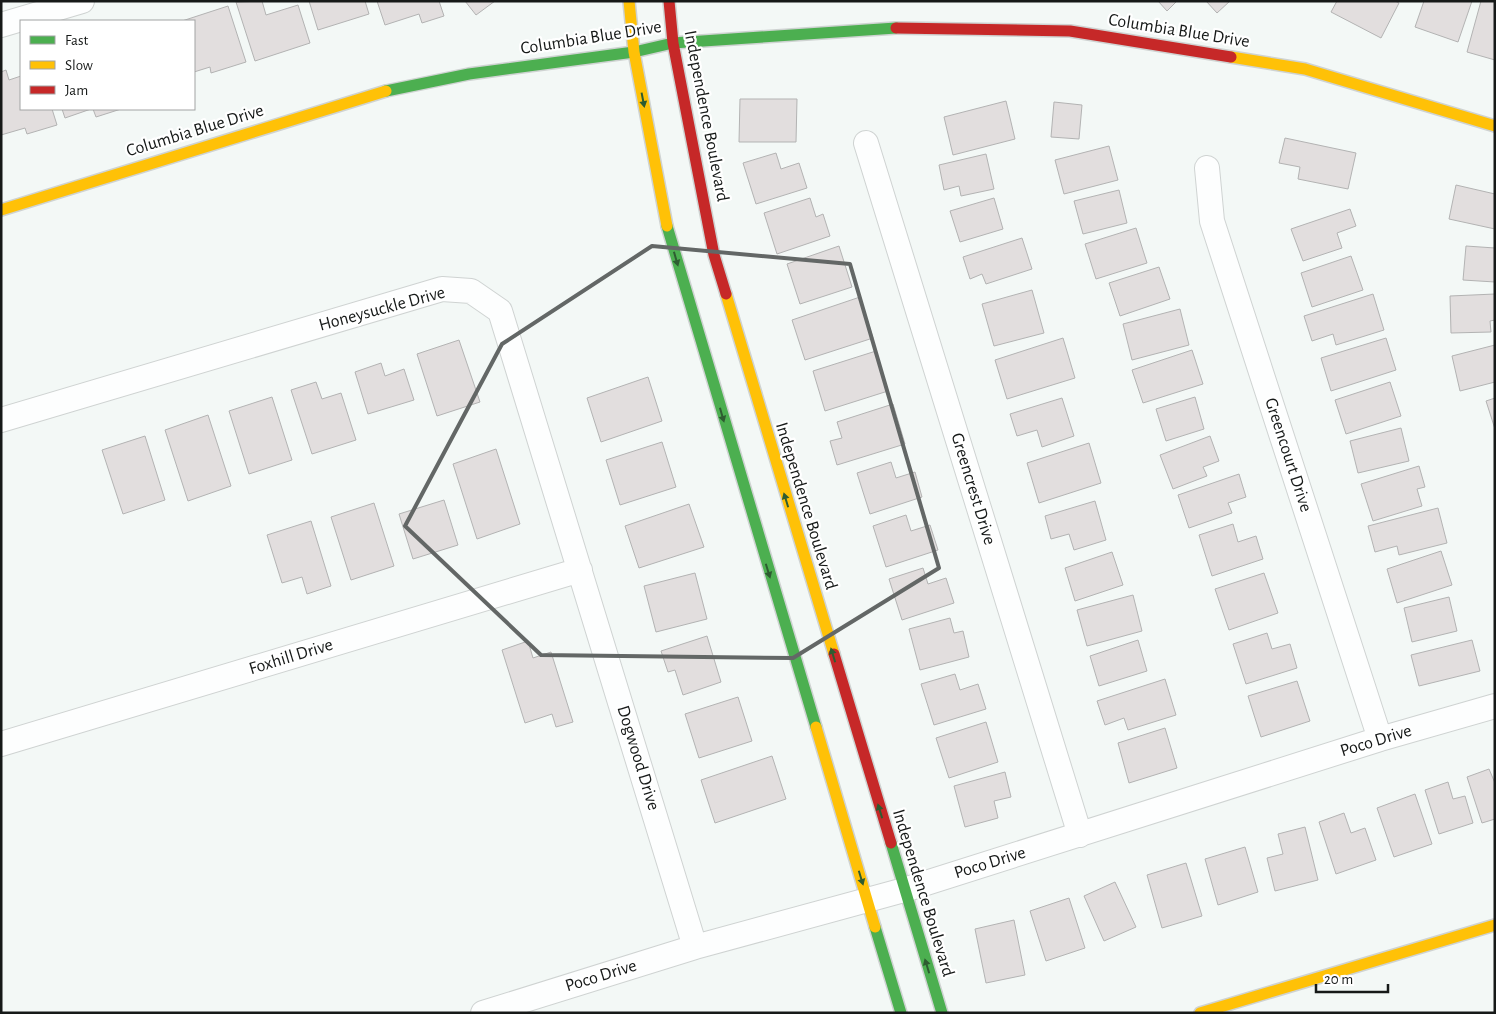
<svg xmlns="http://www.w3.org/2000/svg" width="1496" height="1014" font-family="'Alegreya Sans',sans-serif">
  <rect width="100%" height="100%" fill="#f3f8f6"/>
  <path fill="#e2dede" stroke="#b3b3b3" d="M 262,1 L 266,15 L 298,5 L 310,43 L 255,61 L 236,2 Z
    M 309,1 L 365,1 L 369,14 L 318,30 Z
    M 377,1 L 439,1 L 444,16 L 422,23 L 419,14 L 385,25 Z
    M 465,1 L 495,1 L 476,15 Z
    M 1158,1 L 1177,1 L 1167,11 Z
    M 1206,1 L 1230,1 L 1217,13 Z
    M 1337,1 L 1395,1 L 1399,3 L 1381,38 L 1331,12 Z
    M 1424,1 L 1472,1 L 1458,42 L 1415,27 Z
    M 1481,1 L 1495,1 L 1495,60 L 1467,52 Z
    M 228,6 L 246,62 L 211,73 L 210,67 L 194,72 L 194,21 L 182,21 Z
    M 6,70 L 9,80 L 21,76 L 21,109 L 52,109 L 57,125 L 27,134 L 25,128 L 1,135 L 1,72 Z
    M 740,99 L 797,99 L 796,142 L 739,142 Z
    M 1006,101 L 1015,139 L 953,155 L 944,117 Z
    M 1054,102 L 1082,105 L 1079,139 L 1051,137 Z
    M 62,109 L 91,109 L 65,118 Z
    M 93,109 L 121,109 L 96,117 Z
    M 1285,138 L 1356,153 L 1348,189 L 1298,179 L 1300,167 L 1279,163 Z
    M 1109,146 L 1118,180 L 1064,194 L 1055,160 Z
    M 776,153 L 781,169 L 799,163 L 807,188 L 756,204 L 743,163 Z
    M 986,154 L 994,189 L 961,196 L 959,186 L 944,190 L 939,165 Z
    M 1456,185 L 1495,194 L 1495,229 L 1449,219 Z
    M 1119,190 L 1127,223 L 1083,234 L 1074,201 Z
    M 810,198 L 816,217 L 823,214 L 830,236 L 777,254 L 764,213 Z
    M 994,198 L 1003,229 L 960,242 L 950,211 Z
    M 1350,209 L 1356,226 L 1337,233 L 1342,248 L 1303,261 L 1291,229 Z
    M 1136,228 L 1147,263 L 1096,279 L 1085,244 Z
    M 1022,238 L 1032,269 L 986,284 L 982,274 L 970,279 L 963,257 Z
    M 839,246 L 852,287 L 800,304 L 787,264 Z
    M 1466,246 L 1495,248 L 1495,282 L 1463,280 Z
    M 1351,256 L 1363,290 L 1312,307 L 1301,273 Z
    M 1159,267 L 1170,299 L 1120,316 L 1109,283 Z
    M 1032,290 L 1044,333 L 994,346 L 982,304 Z
    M 1373,294 L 1384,330 L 1336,345 L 1333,334 L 1312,341 L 1304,316 Z
    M 1495,294 L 1495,320 L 1490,321 L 1491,332 L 1451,333 L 1450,296 Z
    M 860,297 L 873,338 L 805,360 L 792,320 Z
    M 1180,309 L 1189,345 L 1132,360 L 1123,324 Z
    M 1063,338 L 1075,378 L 1007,399 L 995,360 Z
    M 1386,338 L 1396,370 L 1331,391 L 1321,358 Z
    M 459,340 L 480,402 L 437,416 L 417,354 Z
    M 1495,345 L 1495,382 L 1460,391 L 1452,356 Z
    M 1192,350 L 1203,384 L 1143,403 L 1132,370 Z
    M 876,351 L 888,391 L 825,411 L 813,371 Z
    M 381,363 L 385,376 L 404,369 L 414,400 L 368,414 L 355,372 Z
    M 648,377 L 662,421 L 601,442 L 587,398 Z
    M 316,382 L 322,399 L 341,393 L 356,440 L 312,454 L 291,390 Z
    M 1390,382 L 1401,416 L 1346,434 L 1335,400 Z
    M 272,397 L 292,460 L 249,474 L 229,411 Z
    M 1195,397 L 1204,429 L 1166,441 L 1156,409 Z
    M 1062,398 L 1074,436 L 1042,447 L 1037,430 L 1017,436 L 1010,414 Z
    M 1495,398 L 1495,429 L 1486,401 Z
    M 893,404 L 905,444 L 837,465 L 830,441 L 842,438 L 837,422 Z
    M 208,415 L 231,486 L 188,501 L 165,430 Z
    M 1401,428 L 1409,461 L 1358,473 L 1350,441 Z
    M 145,436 L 165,500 L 123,514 L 102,450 Z
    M 1210,436 L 1219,461 L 1203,467 L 1207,476 L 1173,489 L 1160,455 Z
    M 662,442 L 676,487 L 620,505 L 606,460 Z
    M 1089,443 L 1101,483 L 1039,503 L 1027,463 Z
    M 496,449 L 520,524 L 477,539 L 453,464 Z
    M 891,462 L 896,478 L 915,472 L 922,497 L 870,514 L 857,473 Z
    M 1419,466 L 1425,487 L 1417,489 L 1422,506 L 1373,521 L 1361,484 Z
    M 1239,474 L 1246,497 L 1228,503 L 1232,513 L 1189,528 L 1178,495 Z
    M 444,500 L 458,545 L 413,559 L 399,514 Z
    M 1095,501 L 1106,540 L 1074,550 L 1069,534 L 1051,539 L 1045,516 Z
    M 374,503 L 394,566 L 351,580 L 331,517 Z
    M 689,504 L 704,547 L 639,568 L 625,526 Z
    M 1438,508 L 1447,543 L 1399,555 L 1397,546 L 1375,552 L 1368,526 Z
    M 906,515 L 911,531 L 930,525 L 938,550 L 886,567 L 873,526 Z
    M 311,521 L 331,586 L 307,594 L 302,577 L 282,583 L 267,535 Z
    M 1233,524 L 1238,542 L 1256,536 L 1263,559 L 1212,576 L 1199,535 Z
    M 1441,551 L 1452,585 L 1397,603 L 1387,569 Z
    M 1112,552 L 1123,585 L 1075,601 L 1065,568 Z
    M 923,568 L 928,584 L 946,578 L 954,603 L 902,620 L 889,579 Z
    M 695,573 L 707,619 L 656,632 L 644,586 Z
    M 1264,573 L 1278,613 L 1229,630 L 1215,589 Z
    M 1133,595 L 1142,631 L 1087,646 L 1077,610 Z
    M 1449,597 L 1457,631 L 1412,642 L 1404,608 Z
    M 950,618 L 954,633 L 963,631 L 969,657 L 920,670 L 909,629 Z
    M 1267,633 L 1272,649 L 1290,644 L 1297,668 L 1246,684 L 1233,644 Z
    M 707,636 L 721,682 L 683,695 L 675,670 L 668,672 L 661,651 Z
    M 1138,640 L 1147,671 L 1099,686 L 1090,656 Z
    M 1472,640 L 1480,671 L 1419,686 L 1411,655 Z
    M 528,641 L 533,658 L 551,652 L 573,722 L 556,727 L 552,714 L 525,723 L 502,650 Z
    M 955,674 L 960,690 L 978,684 L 986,709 L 934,725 L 921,684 Z
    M 1165,679 L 1176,715 L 1128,730 L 1124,718 L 1105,725 L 1097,701 Z
    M 1297,681 L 1310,721 L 1261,737 L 1248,696 Z
    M 738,697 L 752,741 L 699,758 L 685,714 Z
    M 986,722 L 998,762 L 949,778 L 936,738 Z
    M 1165,728 L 1177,768 L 1129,783 L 1118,743 Z
    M 772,756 L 786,799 L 715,823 L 701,780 Z
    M 1489,769 L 1495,783 L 1495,819 L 1482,823 L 1467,777 Z
    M 1005,772 L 1011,797 L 994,801 L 998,818 L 965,827 L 954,786 Z
    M 1448,782 L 1453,799 L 1465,796 L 1473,823 L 1439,834 L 1425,790 Z
    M 1415,794 L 1432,844 L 1394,857 L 1377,808 Z
    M 1344,813 L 1351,833 L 1365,828 L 1376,860 L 1336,874 L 1319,822 Z
    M 1305,827 L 1318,880 L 1275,891 L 1267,858 L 1283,854 L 1278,834 Z
    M 1245,847 L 1258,892 L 1218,905 L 1205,859 Z
    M 1186,863 L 1202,916 L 1162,928 L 1147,875 Z
    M 1115,882 L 1136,927 L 1104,941 L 1084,896 Z
    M 1069,898 L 1085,948 L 1046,961 L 1030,911 Z
    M 1014,920 L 1025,975 L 986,983 L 975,929 Z"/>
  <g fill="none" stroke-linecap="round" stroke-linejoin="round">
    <defs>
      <path id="street" d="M 1,25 L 82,1
        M 866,143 L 1080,835
        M 1207,168 L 1212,221 L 1380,739
        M 1,420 L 442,289 L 471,291 L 500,311 L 695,947
        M 1,744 L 580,570
        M 483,1013 L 695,947 L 904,890 L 1380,739 L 1495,706"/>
      <path id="fast" d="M 386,91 L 469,74 L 634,52 L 673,43 L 896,28
        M 667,226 L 816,727
        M 891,843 L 942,1013
        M 875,927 L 901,1013"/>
      <path id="slow" d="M 629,1 L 634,52 L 667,226
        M 1231,57 L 1305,69 L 1495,126
        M 1,210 L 386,91
        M 726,294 L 834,654
        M 816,727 L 875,927
        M 1200,1013 L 1495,925"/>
      <path id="jam" d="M 669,1 L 673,43 L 714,255 L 726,294
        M 896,28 L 1070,31 L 1231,57
        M 834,654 L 891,843"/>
    </defs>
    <use href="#street" stroke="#cfd3d2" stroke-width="26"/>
    <use href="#fast" stroke="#cfd3d2" stroke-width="14"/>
    <use href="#slow" stroke="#cfd3d2" stroke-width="14"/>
    <use href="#jam" stroke="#cfd3d2" stroke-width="14"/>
    <use href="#street" stroke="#fdfefe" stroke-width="24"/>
    <use href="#fast" stroke="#4caf50" stroke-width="11"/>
    <use href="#slow" stroke="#ffc107" stroke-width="11"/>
    <use href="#jam" stroke="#c62828" stroke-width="11"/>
  </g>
  <defs><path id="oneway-solid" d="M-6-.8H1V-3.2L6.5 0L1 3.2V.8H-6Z" transform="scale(1.25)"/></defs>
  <g fill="#2e5c31">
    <use href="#oneway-solid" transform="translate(643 100) rotate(79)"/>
    <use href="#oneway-solid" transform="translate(676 259) rotate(74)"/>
    <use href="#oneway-solid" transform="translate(722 415) rotate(74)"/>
    <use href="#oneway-solid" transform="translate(786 500) rotate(-107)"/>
    <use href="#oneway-solid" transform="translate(768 571) rotate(73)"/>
    <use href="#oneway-solid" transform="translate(833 655) rotate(-107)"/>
    <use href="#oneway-solid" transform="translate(880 811) rotate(-107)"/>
    <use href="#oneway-solid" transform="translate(861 878) rotate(73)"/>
    <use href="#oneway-solid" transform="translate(927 966) rotate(-107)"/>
  </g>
  <path fill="none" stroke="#636766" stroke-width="4" stroke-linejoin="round" d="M 652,246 L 850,264 L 939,568 L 793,658 L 541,655 L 405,526 L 502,344 Z"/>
  <g text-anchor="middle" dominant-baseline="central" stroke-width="4.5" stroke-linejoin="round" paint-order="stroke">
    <g font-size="18" fill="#161918" stroke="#fff">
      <text transform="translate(1179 31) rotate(9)">Columbia Blue Drive</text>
      <text transform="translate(591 38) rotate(-9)">Columbia Blue Drive</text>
      <text transform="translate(706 116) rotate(79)">Independence Boulevard</text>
      <text transform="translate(195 131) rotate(-17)">Columbia Blue Drive</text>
      <text transform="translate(382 309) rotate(-15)">Honeysuckle Drive</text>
      <text transform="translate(1288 455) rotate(72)">Greencourt Drive</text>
      <text transform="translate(973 489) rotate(73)">Greencrest Drive</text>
      <text transform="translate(806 506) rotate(73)">Independence Boulevard</text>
      <text transform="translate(291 657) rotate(-17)">Foxhill Drive</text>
      <text transform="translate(1376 741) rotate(-17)">Poco Drive</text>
      <text transform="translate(638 758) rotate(73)">Dogwood Drive</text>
      <text transform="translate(990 863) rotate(-17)">Poco Drive</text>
      <text transform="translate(923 893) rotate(73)">Independence Boulevard</text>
      <text transform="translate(601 976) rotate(-17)">Poco Drive</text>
    </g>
  </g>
  <rect width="1496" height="1014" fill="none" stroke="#161918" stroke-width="5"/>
  <rect x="20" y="20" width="175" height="90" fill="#ffffff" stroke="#a2a3a3"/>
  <rect x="30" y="36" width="25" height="8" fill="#4caf50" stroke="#a2a3a3"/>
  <text x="65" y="45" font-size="15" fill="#161918">Fast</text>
  <rect x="30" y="61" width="25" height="8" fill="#ffc107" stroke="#a2a3a3"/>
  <text x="65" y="70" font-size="15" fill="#161918">Slow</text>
  <rect x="30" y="86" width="25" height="8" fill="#c62828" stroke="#a2a3a3"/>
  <text x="65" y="95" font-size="15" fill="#161918">Jam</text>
  <path d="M1316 984v8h72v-8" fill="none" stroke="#161918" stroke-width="2.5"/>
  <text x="1324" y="984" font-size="15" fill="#161918" stroke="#ffffff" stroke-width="4" paint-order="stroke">20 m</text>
</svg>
